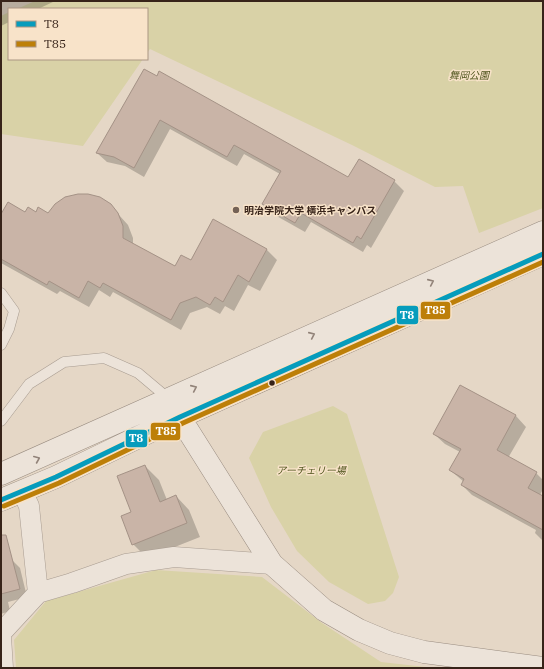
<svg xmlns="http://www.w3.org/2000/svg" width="544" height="669" font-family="'IBM Plex Serif','Noto Sans JP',serif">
  <rect width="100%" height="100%" fill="#e5d7c6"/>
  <path fill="#d9d2a7" d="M 35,1 L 543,1 L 543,208 L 479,233 L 463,186 L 435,187 L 352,145 L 150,49 L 147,53 L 147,9 L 17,9 Z
    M 9,12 L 9,59 L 143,59 L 83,146 L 1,134 L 1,16 Z
    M 333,406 L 347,414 L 399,577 L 393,593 L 385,601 L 368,604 L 329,582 L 297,551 L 271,507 L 249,458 L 263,432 Z
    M 156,570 L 262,577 L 322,623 L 381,662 L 435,668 L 16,668 L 14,640 L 46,601 Z"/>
  <path fill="#0003" d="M 1,1 L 55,1 L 38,9 L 9,9 L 9,22 L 1,26 Z
    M 144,70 L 349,179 L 359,161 L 394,181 L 404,191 L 371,248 L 367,245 L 363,252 L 311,222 L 305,232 L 273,214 L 263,204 L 280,174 L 244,154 L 237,166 L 170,129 L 144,177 L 125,166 L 107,162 L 97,153 Z
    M 110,205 L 128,225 L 133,238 L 133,244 L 176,267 L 191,261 L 214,221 L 267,250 L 277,260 L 260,291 L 248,285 L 234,311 L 225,306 L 220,314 L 207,307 L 190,313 L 181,330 L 113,292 L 110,297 L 99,290 L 89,307 L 60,291 L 57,294 L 1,263 L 1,216 L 25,213 L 48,214 Z
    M 461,386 L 516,416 L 526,427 L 508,458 L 536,473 L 543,480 L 543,489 L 540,495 L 543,497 L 543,541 L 535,533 L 536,530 L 472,495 L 462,485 L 464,482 L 450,470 L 460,452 L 445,444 L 434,434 Z
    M 145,466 L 159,480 L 167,500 L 176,496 L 189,510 L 200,537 L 147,558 L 133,544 L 132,513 Z
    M 12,560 L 20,568 L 27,597 L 8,602 L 10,611 L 1,614 L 1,562 Z"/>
  <path fill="#c9b4a7" stroke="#a49286" d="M 144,69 L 157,76 L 159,71 L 348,177 L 359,159 L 395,180 L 361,239 L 357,236 L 353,243 L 301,213 L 295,223 L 262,204 L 281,171 L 234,145 L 227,157 L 160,120 L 134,168 L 114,157 L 96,153 Z
    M 78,194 L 88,194 L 100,197 L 111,204 L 118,213 L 123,226 L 123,238 L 175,266 L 181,255 L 191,260 L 213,219 L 267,249 L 249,282 L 238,275 L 223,302 L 215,297 L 210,305 L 196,297 L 180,303 L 171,320 L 103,283 L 100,288 L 88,281 L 79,298 L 49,281 L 47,285 L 1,259 L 1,214 L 8,202 L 25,212 L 28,207 L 36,212 L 38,207 L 48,213 L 55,204 L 65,197 Z
    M 460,385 L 516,415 L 497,450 L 537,472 L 528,488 L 543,496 L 543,530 L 461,485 L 464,479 L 449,470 L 461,449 L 433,434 Z
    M 145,465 L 160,502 L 176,495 L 187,523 L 132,545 L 121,516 L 131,512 L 117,476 Z
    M 1,535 L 6,535 L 20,589 L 1,594 Z"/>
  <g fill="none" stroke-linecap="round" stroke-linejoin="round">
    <defs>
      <path id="lane" d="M 1,293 L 14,311 L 9,329 L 1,345
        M 1,421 L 29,384 L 64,362 L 104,358 L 138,373 L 169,399"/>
      <path id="street" d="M 22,491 L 29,506 L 38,593
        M 1,633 L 38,593 L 72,583 L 126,564 L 174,557 L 272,564
        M 1,637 L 3,668"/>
      <path id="secondary" d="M 172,405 L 272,564 L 324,610 L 359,630 L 390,643 L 424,652 L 543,668
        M 1,474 L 543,232
        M 1,500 L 56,477 L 180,417 L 543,254"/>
    </defs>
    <use href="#lane" stroke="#a89c91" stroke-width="11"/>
    <use href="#street" stroke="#a89c91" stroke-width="21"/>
    <use href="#secondary" stroke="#998c80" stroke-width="23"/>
    <use href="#lane" stroke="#ece3d9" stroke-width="10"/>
    <use href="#street" stroke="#ece3d9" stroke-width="20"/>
    <use href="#secondary" stroke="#ece3d9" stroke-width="22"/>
    <defs>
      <path id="bus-1" d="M 1,500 L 56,477 L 180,417 L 543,254"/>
      <path id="bus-2" d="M 4,506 L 59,483 L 183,423 L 543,262"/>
    </defs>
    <use href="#bus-1" stroke="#f8e3c9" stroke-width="8"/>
    <use href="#bus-2" stroke="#f8e3c9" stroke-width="8"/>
    <use href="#bus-1" stroke="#069cbc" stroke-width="5"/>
    <use href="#bus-2" stroke="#bd7f08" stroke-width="5"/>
  </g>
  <defs><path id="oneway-chevron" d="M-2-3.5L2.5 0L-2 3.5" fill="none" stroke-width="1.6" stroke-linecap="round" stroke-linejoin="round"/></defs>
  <g stroke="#928379">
    <use href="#oneway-chevron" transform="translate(431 282) rotate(-24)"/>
    <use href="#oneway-chevron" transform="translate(312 335) rotate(-24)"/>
    <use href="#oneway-chevron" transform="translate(194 388) rotate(-24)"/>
    <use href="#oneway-chevron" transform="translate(37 459) rotate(-23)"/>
  </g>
  <circle fill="#746256" stroke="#f8e3c9" stroke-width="1.5" cx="236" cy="210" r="4"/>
  <circle fill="#372319" stroke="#f8e3c9" stroke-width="1.5" cx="272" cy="383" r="3.5"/>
  <g text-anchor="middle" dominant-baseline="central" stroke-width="3" stroke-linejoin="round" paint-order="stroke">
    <g font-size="10" font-style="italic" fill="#50551e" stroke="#f8e3c9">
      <text x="469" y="75">舞岡公園</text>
      <text x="311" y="470">アーチェリー場</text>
    </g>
    <g font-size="10" font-weight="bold" fill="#372319" stroke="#f8e3c9" text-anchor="start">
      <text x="244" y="210">明治学院大学 横浜キャンパス</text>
    </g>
  </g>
  <g stroke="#f8e3c9" stroke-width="1.5">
    <rect x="420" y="301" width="31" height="19" rx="4" fill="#bd7f08"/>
    <rect x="396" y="305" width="23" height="20" rx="4" fill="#069cbc"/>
    <rect x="150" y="422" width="31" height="19" rx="4" fill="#bd7f08"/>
    <rect x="125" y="429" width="23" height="19" rx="4" fill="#069cbc"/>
  </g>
  <g font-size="11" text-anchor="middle" font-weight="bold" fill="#fff">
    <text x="435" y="314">T85</text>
    <text x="407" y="319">T8</text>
    <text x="166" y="435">T85</text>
    <text x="136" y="442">T8</text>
  </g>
  <rect width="544" height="669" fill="none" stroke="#372319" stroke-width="4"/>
  <rect x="8" y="8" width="140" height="52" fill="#f8e3c9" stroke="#ab9683"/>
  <rect x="16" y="21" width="20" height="6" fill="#069cbc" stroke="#ab9683"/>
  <text x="44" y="28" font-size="12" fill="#372319">T8</text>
  <rect x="16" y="41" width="20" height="6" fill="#bd7f08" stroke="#ab9683"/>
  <text x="44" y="48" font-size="12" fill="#372319">T85</text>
</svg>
